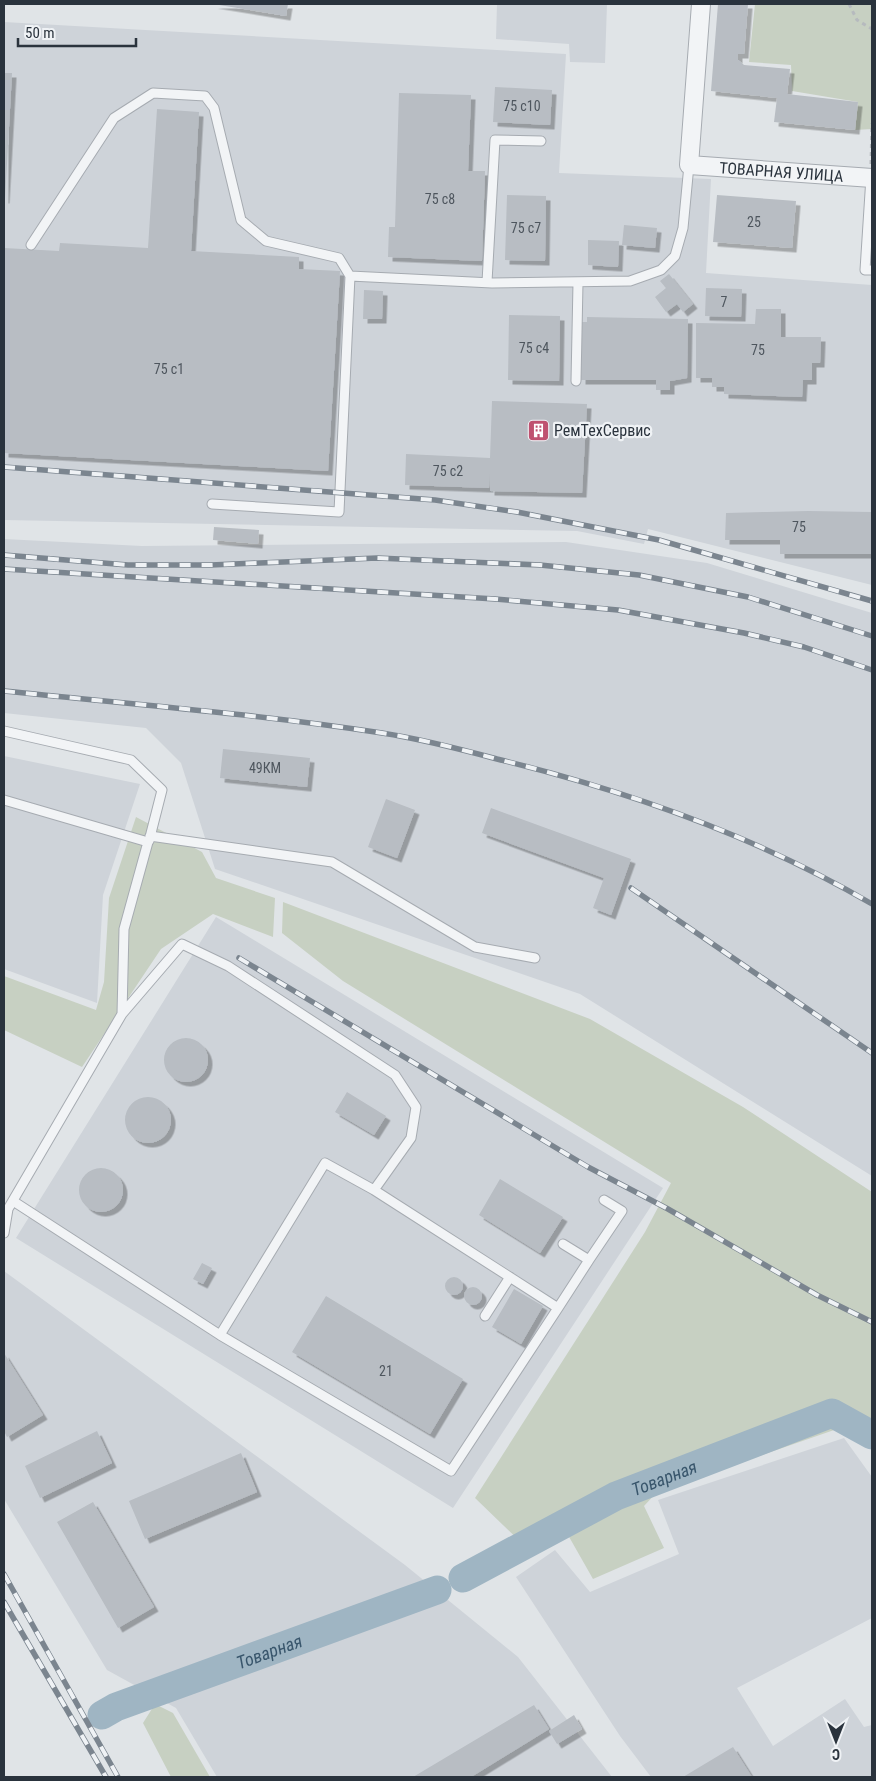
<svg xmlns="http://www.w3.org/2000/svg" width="876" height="1781" font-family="'Roboto Condensed',sans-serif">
  <defs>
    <filter id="shadow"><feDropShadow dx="4.5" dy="4.5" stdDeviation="0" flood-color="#0004"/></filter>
  </defs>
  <rect width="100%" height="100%" fill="#e0e4e7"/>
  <path fill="#ced3d9" d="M 497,4 L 607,4 L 605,63 L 570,62 L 569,44 L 496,39 Z
    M 4,22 L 566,54 L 559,173 L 711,179 L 706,273 L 872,285 L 872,585 L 648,529 L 644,544 L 577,531 L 4,520 Z
    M 4,539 L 142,546 L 566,542 L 707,563 L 872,613 L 872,1176 L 580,994 L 215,869 L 181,763 L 146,728 L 4,713 Z
    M 4,756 L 140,784 L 103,895 L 97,1003 L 4,969 Z
    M 216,917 L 663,1188 L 453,1508 L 16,1238 Z
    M 4,1271 L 405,1565 L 518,1657 L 612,1777 L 217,1777 L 176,1708 L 107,1670 L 4,1499 Z
    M 844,1438 L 872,1477 L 872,1618 L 737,1688 L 773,1746 L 845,1699 L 864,1727 L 872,1725 L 872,1777 L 651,1777 L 620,1736 L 516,1577 L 555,1550 L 590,1592 L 679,1554 L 658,1500 Z"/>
  <path fill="#c7d0c2" d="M 755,4 L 872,4 L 872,129 L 855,130 L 858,102 L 792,91 L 791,65 L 749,62 Z
    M 136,817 L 202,852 L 216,878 L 275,898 L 273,937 L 213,914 L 161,949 L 82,1067 L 4,1030 L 4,976 L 96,1010 L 104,982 L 109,898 Z
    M 283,902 L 590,1019 L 743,1107 L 872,1192 L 872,1449 L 837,1429 L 658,1491 L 644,1506 L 664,1548 L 593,1579 L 568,1535 L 533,1554 L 475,1498 L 645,1232 L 671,1183 L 343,981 L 282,933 Z
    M 155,1704 L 173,1713 L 210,1777 L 171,1777 L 143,1723 Z"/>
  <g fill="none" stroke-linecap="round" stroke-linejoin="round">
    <g stroke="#9fb5c3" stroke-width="29">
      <path id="s1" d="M 463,1578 L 616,1496 L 832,1413 L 872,1435"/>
      <path id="s2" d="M 102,1715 L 116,1707 L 437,1590"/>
    </g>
  </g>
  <path fill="#b8bdc3" filter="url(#shadow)" d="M 213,4 L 288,4 L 286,16 Z
    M 718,4 L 748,4 L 744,54 L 738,54 L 738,60 L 744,65 L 790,69 L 787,94 L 858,102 L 855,130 L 774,122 L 777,98 L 711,91 Z
    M 4,73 L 12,73 L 5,199 L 4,199 Z
    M 495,87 L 552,90 L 550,125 L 493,122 Z
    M 399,93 L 471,95 L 468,171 L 485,171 L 482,261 L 388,257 L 389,227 L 395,227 Z
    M 157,109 L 199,112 L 191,251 L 299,257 L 299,269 L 340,271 L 328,471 L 4,453 L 4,248 L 59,251 L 60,243 L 148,248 Z
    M 507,195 L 546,196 L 545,261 L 505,260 Z
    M 717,195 L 796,201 L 792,248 L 713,242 Z
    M 624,225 L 657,228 L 655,248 L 622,245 Z
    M 588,240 L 619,241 L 618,267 L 588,265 Z
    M 669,274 L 693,304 L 683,312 L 677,304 L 666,312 L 655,297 L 666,288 L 660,281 Z
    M 706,288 L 742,289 L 741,317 L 705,316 Z
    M 364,290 L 383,291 L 382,319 L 363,319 Z
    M 756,309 L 781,309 L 781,337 L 821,337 L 820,363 L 812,363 L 812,380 L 803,380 L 802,397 L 724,394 L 724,387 L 712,387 L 712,378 L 696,378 L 696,323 L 755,324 Z
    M 509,315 L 560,316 L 559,381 L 508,380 Z
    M 587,317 L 688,319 L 687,378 L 670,381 L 670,390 L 656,390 L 656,380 L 581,380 L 582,322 L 587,322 Z
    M 492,401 L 587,404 L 582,493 L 490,491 L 490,474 L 489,488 L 405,485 L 406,454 L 490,458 Z
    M 808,511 L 872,512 L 872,554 L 780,554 L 780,540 L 725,540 L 726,513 Z
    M 214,527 L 259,530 L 258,544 L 213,540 Z
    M 223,749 L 310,758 L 307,787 L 220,778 Z
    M 386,799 L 415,810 L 397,858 L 368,847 Z
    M 491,808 L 631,859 L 611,915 L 593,908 L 604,878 L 482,833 Z
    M164 1060a22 22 0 1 1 44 0a22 22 0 1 1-44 0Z
    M 347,1092 L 386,1116 L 374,1135 L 335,1112 Z
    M125 1120a23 23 0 1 1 46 0a23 23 0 1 1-46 0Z
    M79 1190a22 22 0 1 1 44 0a22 22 0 1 1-44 0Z
    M 500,1179 L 563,1217 L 540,1253 L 479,1215 Z
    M 202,1263 L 212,1268 L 203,1284 L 193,1279 Z
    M445 1286a9 9 0 1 1 18 0a9 9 0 1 1-18 0Z
    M464 1296a9 9 0 1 1 18 0a9 9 0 1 1-18 0Z
    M 514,1289 L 543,1306 L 521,1344 L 492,1327 Z
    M 326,1296 L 463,1379 L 430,1434 L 292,1352 Z
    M 4,1353 L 43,1415 L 7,1437 L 4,1431 Z
    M 97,1431 L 112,1463 L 40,1498 L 25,1466 Z
    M 241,1453 L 257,1492 L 145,1539 L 129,1501 Z
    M 93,1502 L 154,1607 L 118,1628 L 57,1522 Z
    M 534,1705 L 549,1729 L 471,1777 L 413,1777 Z
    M 574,1715 L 582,1729 L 557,1744 L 549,1731 Z
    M 733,1747 L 752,1777 L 683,1777 Z"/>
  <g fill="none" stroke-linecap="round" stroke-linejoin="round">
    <defs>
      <path id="service" d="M 871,177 L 865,270 L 872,270
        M 31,245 L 114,118 L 153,93 L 205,96 L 214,108 L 241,220 L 266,241 L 339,258 L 350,276 L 492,283 L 630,281 L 661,270 L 675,256 L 683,228 L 689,165
        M 487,282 L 495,140 L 541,141
        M 576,381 L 578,283
        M 212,504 L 339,512 L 350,276
        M 4,731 L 131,760 L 162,790 L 149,841
        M 4,800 L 148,842 L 124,929 L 122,1014 L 8,1209 L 4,1233
        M 150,836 L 332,862 L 475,947 L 535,958
        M 13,1201 L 220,1335 L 325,1163 L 374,1190 L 411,1138 L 416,1107 L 395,1075 L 228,966 L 182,944 L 122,1014
        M 589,1260 L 622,1211 L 604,1200
        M 558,1308 L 589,1260 L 563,1244
        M 485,1316 L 510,1277
        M 220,1335 L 451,1471 L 558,1308 L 374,1190"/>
      <g id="minor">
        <path id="s3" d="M 701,4 L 689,165 L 872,178"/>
      </g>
    </defs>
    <use href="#service" stroke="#a6abb1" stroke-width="11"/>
    <use href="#minor" stroke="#a6abb1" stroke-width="20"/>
    <path stroke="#b6babe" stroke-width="3" stroke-dasharray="4 4" stroke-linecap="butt" d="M 849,4 L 857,20 L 872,29
      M 871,164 L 872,123"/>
    <use href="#service" stroke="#f2f4f6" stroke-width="9"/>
    <use href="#minor" stroke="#f2f4f6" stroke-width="18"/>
    <defs>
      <path id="rail" d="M 4,467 L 435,500 L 517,512 L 659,540 L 872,601
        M 4,555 L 128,565 L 211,565 L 377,558 L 540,565 L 639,575 L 748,597 L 872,636
        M 4,569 L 495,599 L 618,610 L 744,633 L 804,647 L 872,670
        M 4,691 C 130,704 257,714 382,733 C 421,739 460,749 497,759 C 628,791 756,836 872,904
        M 631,888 L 872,1053
        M 239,958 L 588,1167 L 668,1209 L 817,1295 L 872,1322
        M 4,1574 L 118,1777
        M 4,1602 L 106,1777"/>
    </defs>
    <use href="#rail" stroke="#7b858f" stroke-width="5.5"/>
    <use href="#rail" stroke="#eff2f5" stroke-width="4" stroke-dasharray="11" stroke-linecap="butt"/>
  </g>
  <defs>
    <symbol id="building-square" viewBox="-11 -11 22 22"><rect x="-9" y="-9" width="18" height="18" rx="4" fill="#bf5270" stroke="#eff2f5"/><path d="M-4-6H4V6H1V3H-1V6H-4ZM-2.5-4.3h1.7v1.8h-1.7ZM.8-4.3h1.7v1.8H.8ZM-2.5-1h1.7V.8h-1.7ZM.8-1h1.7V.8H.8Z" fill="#fff"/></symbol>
  </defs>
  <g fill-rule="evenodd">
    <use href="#building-square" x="526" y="418" width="25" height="25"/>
  </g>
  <g text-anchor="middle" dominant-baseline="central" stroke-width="4.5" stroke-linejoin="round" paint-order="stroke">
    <g font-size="14" fill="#4e565e">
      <text x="522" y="106">75 с10</text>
      <text x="440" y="199">75 с8</text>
      <text x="754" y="222">25</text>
      <text x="526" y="228">75 с7</text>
      <text x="724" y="302">7</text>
      <text x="534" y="348">75 с4</text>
      <text x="758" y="350">75</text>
      <text x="169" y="369">75 с1</text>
      <text x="448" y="471">75 с2</text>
      <text x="799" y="527">75</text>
      <text x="265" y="768">49КМ</text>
      <text x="386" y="1371">21</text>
    </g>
    <g font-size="16" fill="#2a333d" stroke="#eff2f5">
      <text stroke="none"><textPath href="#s3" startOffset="254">ТОВАРНАЯ УЛИЦА</textPath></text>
    </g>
    <g font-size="16" fill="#2a333d" stroke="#eff2f5" text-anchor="start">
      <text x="554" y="430">РемТехСервис</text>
    </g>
    <g font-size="18" font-style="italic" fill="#39566c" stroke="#eff2f5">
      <text stroke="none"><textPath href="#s1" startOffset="225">Товарная</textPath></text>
      <text stroke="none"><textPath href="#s2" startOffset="179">Товарная</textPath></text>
    </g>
  </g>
  <rect width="876" height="1781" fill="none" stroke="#2a333d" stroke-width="10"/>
  <g transform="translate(836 1741) rotate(180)" stroke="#eff2f5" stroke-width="4" paint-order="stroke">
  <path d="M0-4L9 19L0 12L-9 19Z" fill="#2a333d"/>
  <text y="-8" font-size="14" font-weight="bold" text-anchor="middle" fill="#2a333d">С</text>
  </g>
  <path d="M18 38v8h118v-8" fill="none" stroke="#2a333d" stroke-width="2.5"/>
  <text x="25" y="38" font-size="15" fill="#2a333d" stroke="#eff2f5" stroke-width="4" paint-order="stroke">50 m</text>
</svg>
